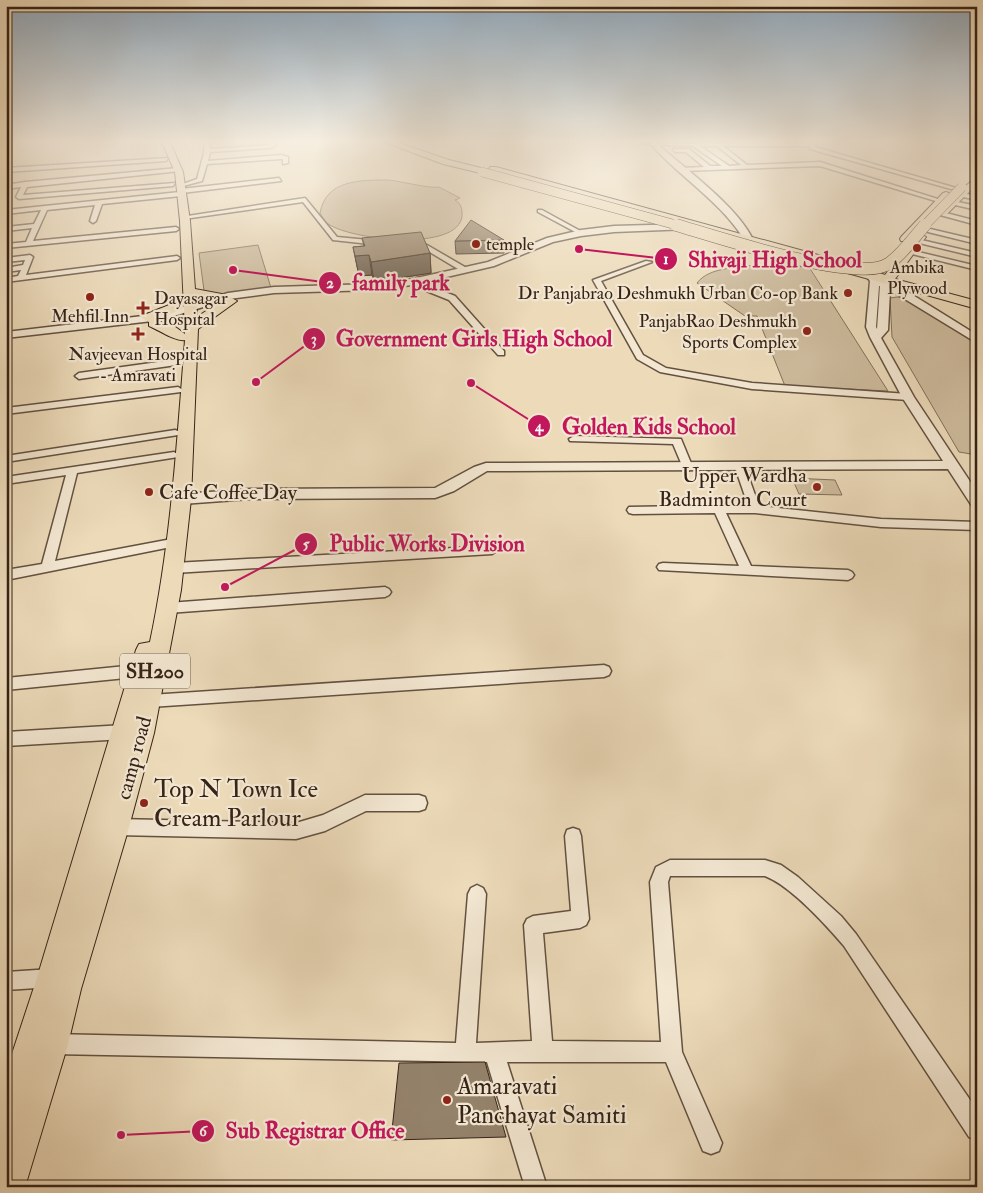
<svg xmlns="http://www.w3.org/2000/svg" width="983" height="1193" font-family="'IM FELL Double Pica',serif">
  <rect width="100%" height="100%" fill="#ecdab9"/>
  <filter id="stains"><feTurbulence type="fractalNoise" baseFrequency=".004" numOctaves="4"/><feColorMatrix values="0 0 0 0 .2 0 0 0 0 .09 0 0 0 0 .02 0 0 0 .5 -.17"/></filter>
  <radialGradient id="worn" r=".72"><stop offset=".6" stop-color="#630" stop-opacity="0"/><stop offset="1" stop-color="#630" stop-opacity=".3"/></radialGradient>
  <path fill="#cdbb9d" stroke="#816f5a" d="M 388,180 C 400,181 431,189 439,187 L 460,198 L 455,200 C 459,202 462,207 462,212 C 466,254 347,240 327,223 C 324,221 322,216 320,213 C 326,180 359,180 388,180 Z
    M 258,245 L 271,288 L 205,298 L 199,253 Z
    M 755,265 L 809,267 L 888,391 L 785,386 L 757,316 L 745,316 L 697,283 C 709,267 737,268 755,265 Z
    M 897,297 L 905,298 L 977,344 L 977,455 L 959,452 L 892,337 L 890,298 Z
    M 792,478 L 835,480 L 842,495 L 799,494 Z"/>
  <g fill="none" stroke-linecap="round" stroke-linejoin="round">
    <defs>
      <path id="minor" d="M 205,140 L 211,140 L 210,149 L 269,145 L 272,140 L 277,140 L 275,146 L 270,148 L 210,152 L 208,161 L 281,155 L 288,157 L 288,163 L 283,164 L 283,159 L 281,159 L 207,164 L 202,181 L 183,186 L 183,184 L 197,179 L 204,153 Z
        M 811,140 L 816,140 L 815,147 L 956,188 L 951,189 L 810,149 L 810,146 L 723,146 L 747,165 L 820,162 L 944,201 L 939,202 L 820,166 L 682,171 L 680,168 L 704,167 L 686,152 L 675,152 L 673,149 L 689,149 L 710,166 L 722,166 L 693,146 L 643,144 L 810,142 ZM 700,146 L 717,146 L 741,165 L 729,166 Z
        M 968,140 L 977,140 L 977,142 L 969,141 Z
        M 168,158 L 166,161 L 6,172 L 6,168 Z
        M 178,168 L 180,171 L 27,187 L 23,195 L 175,183 L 173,186 L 19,199 L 16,197 L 21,187 L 6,189 L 6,185 L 25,182 Z
        M 279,178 L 281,181 L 182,193 L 184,194 L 181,196 L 102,204 L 96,221 L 93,223 L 90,221 L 95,205 L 47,210 L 33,241 L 176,227 L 179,229 L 176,231 L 6,248 L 6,244 L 26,242 L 32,228 L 6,231 L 6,227 L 34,224 L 41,210 L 6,214 L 6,210 L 180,192 L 178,191 L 181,189 Z
        M 967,185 L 977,186 L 977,190 L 967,187 Z
        M 961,193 L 977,196 L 977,200 L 959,196 Z
        M 305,198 L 337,237 L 379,241 L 382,243 L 379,245 L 333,240 L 303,202 L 184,219 L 181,217 Z
        M 953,201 L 977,206 L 977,210 L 951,204 Z
        M 538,210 L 542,210 L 584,233 L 579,234 L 538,212 Z
        M 942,212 L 977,221 L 977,225 L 940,215 Z
        M 926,228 L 977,240 L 977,244 L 924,231 L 923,230 Z
        M 917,239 L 977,253 L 977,257 L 915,242 L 914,241 Z
        M 411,243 L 427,245 L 470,270 L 463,272 L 423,248 L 409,246 L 409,244 Z
        M 910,250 L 977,266 L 977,270 L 908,253 L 907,252 Z
        M 30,255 L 33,257 L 26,275 L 177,256 L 180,258 L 177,260 L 6,282 L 6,278 L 18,276 L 21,270 L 6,272 L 6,268 L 23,265 L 25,260 L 6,262 L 6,258 Z
        M 646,261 L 652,262 L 601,281 L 643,355 L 666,368 L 752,383 L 908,394 L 913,397 L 908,400 L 752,389 L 660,372 L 637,359 L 593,280 Z
        M 409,280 L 415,280 L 455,296 L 504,351 L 504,355 L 498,355 L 449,300 L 409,284 Z
        M 180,359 L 183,360 L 183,364 L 79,379 L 75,376 L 79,373 Z
        M 178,387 L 183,390 L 181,392 L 6,414 L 6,408 Z
        M 175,430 L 178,431 L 178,435 L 6,462 L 6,456 Z
        M 574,436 L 681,439 L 693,468 L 688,471 L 684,470 L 673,444 L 570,441 L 569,439 Z
        M 174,452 L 179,455 L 178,457 L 77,473 L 55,561 L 177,538 L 181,539 L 183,542 L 181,545 L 6,580 L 6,570 L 42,564 L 66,475 L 6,484 L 6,477 Z
        M 740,464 L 745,467 L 759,506 L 881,519 L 977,522 L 977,530 L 881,527 L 755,513 L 726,513 L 751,566 L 848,570 L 852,572 L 854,575 L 852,578 L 848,580 L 659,570 L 657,567 L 659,564 L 663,563 L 739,566 L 715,513 L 633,514 L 629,513 L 627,510 L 629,507 L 748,505 L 735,467 Z
        M 492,546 L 498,550 L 492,554 L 174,573 L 168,568 L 174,563 Z
        M 385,587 L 389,589 L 391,592 L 389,595 L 385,597 L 168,613 L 164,612 L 162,608 L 164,604 L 168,603 Z
        M 146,664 L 151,666 L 153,670 L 151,674 L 146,676 L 6,690 L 6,678 Z
        M 604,665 L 609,667 L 611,671 L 609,675 L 604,677 L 150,707 L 145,705 L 143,701 L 145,697 L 150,695 Z
        M 124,725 L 129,727 L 131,732 L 129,737 L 124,739 L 6,746 L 6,732 Z
        M 365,795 L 419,795 L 425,797 L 427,803 L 425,809 L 419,811 L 366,811 L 325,831 L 296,839 L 116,835 L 110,833 L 108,827 L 110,821 L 116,819 L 296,823 L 323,815 Z
        M 573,828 L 579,830 L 581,836 L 589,919 L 586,925 L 580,928 L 543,933 L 552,1041 L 661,1042 L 650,882 L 656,867 L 670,860 L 765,860 L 781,865 L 798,877 L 841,916 L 856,934 L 977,1110 L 977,1140 L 969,1137 L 844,946 C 826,925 791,886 765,876 L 670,876 L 668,882 L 682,1052 L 722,1143 L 719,1151 L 711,1154 L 703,1151 L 666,1062 L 507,1062 L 547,1187 L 525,1187 L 487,1062 L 51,1054 L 44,1051 L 41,1044 L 44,1037 L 51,1034 L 456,1043 L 468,894 L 471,888 L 477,885 L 483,888 L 486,894 L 476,1043 L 532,1041 L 524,925 L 527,919 L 533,916 L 571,911 L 565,836 L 567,830 Z
        M 52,969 L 59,971 L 61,978 L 59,985 L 52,987 L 6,990 L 6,972 Z"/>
      <path id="tertiary" d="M 647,140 L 653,140 C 683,168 740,207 755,244 L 754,246 L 748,246 C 723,201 679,178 647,140 Z
        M 686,224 L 690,227 L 689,229 L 614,232 L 581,236 L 553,242 L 494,266 L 412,285 L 373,290 L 274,293 L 229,299 L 161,320 L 6,338 L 6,332 L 160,314 L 228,293 L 274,287 L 373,284 L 412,279 L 488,262 L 547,238 L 581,230 L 614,226 Z
        M 871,273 L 878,279 L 903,289 L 977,335 L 977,343 L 890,290 L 888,330 L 881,338 L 914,397 L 977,492 L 977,508 L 972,506 L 948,469 L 487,471 L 454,491 L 435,498 L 250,499 L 182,504 L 177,502 L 175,499 L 177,496 L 182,494 L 250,489 L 435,488 L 474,467 L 486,463 L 943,461 L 902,397 L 870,337 L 866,327 L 870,281 L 866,276 ZM 879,286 L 880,286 L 877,329 L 876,327 Z"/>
      <path id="primary" d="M 161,140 L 169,140 L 183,172 L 190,221 L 195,289 L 227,295 L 237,301 L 198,329 L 191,499 L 181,590 L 154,733 L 129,827 L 81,989 L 68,1044 L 25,1187 L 6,1187 L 6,1072 L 37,978 L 136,650 L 139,644 L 150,642 C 171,542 177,442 185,340 C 176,342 159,330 149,326 L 149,322 L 142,318 L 144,315 L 174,303 L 182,303 L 184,306 L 182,309 L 155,320 L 174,326 L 185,334 L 185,331 L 180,221 L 175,172 ZM 196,296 L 221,301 L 197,317 Z
        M 379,140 L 390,140 L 449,160 L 489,170 L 490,167 L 496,167 L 833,259 L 835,261 L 829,264 L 509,176 L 505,179 L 443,164 Z
        M 977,176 L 977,184 L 946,215 L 938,215 L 938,211 Z
        M 946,192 L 949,193 L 949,197 L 909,241 L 901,241 L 900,239 L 901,237 L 943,193 Z
        M 921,234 L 926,237 L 895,279 L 977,301 L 977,309 L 833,269 L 831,267 L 837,264 L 873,273 L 877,272 L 885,275 L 917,235 Z"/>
    </defs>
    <use href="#minor" stroke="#635140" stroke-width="3"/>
    <use href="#tertiary" stroke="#635140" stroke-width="3"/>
    <use href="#primary" stroke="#352317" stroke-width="2"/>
    <use href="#minor" fill="#f3e7d2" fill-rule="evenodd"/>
    <use href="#tertiary" fill="#f3e7d2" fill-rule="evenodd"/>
    <use href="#primary" fill="#ecdab9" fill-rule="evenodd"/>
    <defs>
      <path id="primary-bridge-far1" d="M 482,172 L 680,226
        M 924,226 L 962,187"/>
      <path id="primary-bridge" d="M 676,225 C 714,236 858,284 888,264 C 901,256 915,236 925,225"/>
    </defs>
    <use href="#primary-bridge-far1" stroke="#352317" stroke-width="10" stroke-linecap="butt"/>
    <use href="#primary-bridge" stroke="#352317" stroke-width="13" stroke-linecap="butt"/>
    <use href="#primary-bridge-far1" stroke="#ecdab9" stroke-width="9"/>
    <use href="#primary-bridge" stroke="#ecdab9" stroke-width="12"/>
  </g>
  <path fill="#7f705c" stroke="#352317" d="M 362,238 L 430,253 L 431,273 L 374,282 L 372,275 L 359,276 L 353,247 L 364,246 Z
    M 504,240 L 504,253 L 456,254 L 455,241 Z"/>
  <path fill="#685b4b" stroke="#352317" d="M 430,253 L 431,273 L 374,282 L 371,262 Z
    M 369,255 L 372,275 L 359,276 L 355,256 Z"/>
  <path fill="#94826b" stroke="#352317" d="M 471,220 L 504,240 L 455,241 Z
    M 421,232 L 430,253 L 371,262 L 369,255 L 355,256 L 353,247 L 365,246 L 362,238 Z
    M 485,1062 L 506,1137 L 391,1140 L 399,1063 Z"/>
  <linearGradient id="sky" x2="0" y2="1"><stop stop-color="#91aabf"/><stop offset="0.46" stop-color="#f6eee0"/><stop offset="1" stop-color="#f6eee0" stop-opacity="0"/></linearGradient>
  <rect width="983" height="307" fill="url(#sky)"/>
  <g fill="#8f2418" stroke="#f3e7d2" stroke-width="2">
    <circle cx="476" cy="244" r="5"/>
    <circle cx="917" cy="248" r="5"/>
    <circle cx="848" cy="293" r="5"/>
    <circle cx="90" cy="297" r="5"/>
    <path d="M140.5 300.5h5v5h5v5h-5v5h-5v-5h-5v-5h5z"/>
    <circle cx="807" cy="331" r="5"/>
    <path d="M135.5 326.5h5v5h5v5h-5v5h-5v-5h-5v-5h5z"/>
    <circle cx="817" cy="487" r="5"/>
    <circle cx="149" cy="492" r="5"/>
    <circle cx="144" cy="803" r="5"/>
    <circle cx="447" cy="1100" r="5"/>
  </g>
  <g text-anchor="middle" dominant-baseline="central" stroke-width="4.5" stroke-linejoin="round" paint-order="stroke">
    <g font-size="18" fill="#352317" stroke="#f3e7d2">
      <text x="486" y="244" text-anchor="start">temple</text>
      <text x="917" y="267">Ambika<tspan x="917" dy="21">Plywood</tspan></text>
      <text x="838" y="293" text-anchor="end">Dr Panjabrao Deshmukh Urban Co-op Bank</text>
      <text x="154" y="298" text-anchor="start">Dayasagar<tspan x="154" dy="21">Hospital</tspan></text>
      <text x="90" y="316">Mehfil Inn</text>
      <text x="797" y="321" text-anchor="end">PanjabRao Deshmukh<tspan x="797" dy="21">Sports Complex</tspan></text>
      <text x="138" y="354">Navjeevan Hospital<tspan x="138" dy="21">- Amravati</tspan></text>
    </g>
    <rect fill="#f3e7d2" stroke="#6e5e4f" stroke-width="1" x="120" y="653.5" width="70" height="35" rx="4"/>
    <g font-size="20" font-weight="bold" fill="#352317">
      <text x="155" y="671">SH200</text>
    </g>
    <g font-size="21" fill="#352317" stroke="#f3e7d2" text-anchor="end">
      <text x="807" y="475">Upper Wardha<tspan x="807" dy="24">Badminton Court</tspan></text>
      <text x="159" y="492" text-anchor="start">Cafe Coffee Day</text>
    </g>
    <g font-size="21" fill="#352317" stroke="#f3e7d2">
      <text transform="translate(134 758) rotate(-75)">camp road</text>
    </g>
    <g font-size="25" fill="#352317" stroke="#f3e7d2" text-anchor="start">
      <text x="154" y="789">Top N Town Ice<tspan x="154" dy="29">Cream Parlour</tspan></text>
      <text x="457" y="1086">Amaravati<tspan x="457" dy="29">Panchayat Samiti</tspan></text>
    </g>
  </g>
  <path fill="none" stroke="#c2185b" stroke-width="2" d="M579 249L666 259M233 270L330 283M256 382L314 339M471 383L539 426M225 587L306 544M121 1135L203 1131"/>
  <g fill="#c2185b" stroke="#f3e7d2" stroke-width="2">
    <circle cx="579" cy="249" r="5"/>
    <circle cx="233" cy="270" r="5"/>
    <circle cx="256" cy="382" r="5"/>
    <circle cx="471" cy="383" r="5"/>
    <circle cx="225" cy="587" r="5"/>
    <circle cx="121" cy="1135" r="5"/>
    <circle cx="666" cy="259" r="12"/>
    <circle cx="330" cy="283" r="12"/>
    <circle cx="314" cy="339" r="12"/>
    <circle cx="539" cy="426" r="12"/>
    <circle cx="306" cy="544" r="12"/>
    <circle cx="203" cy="1131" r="12"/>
  </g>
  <g font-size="15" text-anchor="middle" font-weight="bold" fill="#fff">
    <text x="666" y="264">1</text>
    <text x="330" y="288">2</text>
    <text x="314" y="344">3</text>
    <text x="539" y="431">4</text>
    <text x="306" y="549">5</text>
    <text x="203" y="1136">6</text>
  </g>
  <g font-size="22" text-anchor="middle" font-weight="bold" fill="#c2185b" stroke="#f3e7d2" stroke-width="4.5" stroke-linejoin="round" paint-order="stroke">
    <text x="775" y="267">Shivaji High School</text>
    <text x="401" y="290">family park</text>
    <text x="474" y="346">Government Girls High School</text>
    <text x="649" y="434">Golden Kids School</text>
    <text x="427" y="551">Public Works Division</text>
    <text x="315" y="1138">Sub Registrar Office</text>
  </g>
  <rect width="983" height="1193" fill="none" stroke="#ecdab9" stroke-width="25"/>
  <rect x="8" y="8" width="968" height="1178" fill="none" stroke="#352317" stroke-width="2.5"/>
  <rect x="12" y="12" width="958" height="1168" fill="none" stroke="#352317"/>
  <rect width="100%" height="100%" filter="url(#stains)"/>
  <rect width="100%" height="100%" fill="url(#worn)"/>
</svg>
